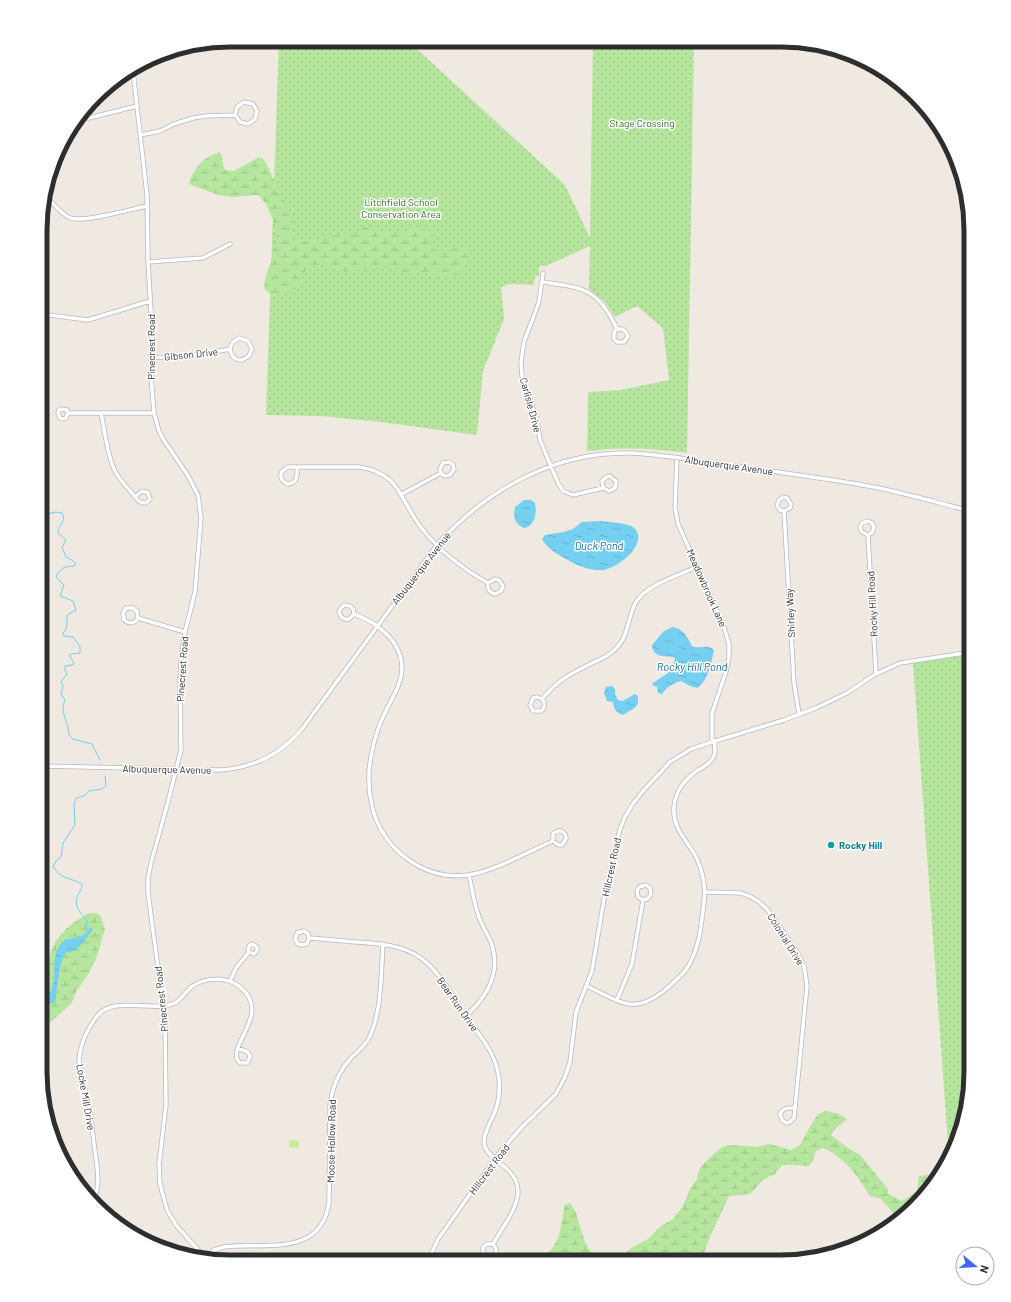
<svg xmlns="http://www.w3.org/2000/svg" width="1011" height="1302" font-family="Barlow,sans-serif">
  <defs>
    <pattern id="grass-dots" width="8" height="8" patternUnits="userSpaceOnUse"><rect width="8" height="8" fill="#b6e59e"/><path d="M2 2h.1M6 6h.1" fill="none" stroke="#9dc588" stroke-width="1.8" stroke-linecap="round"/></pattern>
    <pattern id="wetland-marsh" width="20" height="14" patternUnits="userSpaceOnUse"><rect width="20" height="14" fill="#b6e59e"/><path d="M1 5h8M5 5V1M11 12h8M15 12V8" fill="none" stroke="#9dc588"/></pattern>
    <pattern id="water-ripples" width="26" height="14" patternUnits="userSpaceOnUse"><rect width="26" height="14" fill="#75cff0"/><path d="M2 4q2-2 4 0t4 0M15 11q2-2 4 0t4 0" fill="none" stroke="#66b2ce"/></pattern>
  </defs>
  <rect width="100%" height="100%" fill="#efe9e1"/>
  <path fill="url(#grass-dots)" d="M 279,40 L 408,41 L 565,185 L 590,238 L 593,41 L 694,41 L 687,453 C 653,448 621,447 587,451 L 588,392 L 620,390 L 669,380 L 663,328 L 637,306 L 615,317 L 605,301 L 589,289 L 590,246 L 546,266 L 539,266 L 539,275 L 535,277 L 534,285 L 510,284 L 501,287 L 504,319 L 483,371 L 477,435 L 381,422 L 320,416 L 266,415 Z
    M 971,654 L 971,1084 L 961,1133 L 949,1157 L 913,663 Z"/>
  <path fill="url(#wetland-marsh)" d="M 220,152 C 223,158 222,164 225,170 L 234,171 L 259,157 L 265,161 L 293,219 L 290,241 L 308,241 L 338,235 L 354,233 L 365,227 L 378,231 L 397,232 L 412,229 L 428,229 L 435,231 L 431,242 L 432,249 L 441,251 L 464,247 L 470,251 L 468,262 L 461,273 L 449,278 L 423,273 L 409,274 L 387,268 L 375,267 L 346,272 L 319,265 L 308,267 L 295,289 L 285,294 L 269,293 L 264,288 L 266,276 L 275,250 L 277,235 L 273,220 L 266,204 L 258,195 C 249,195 240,197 232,197 C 217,196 203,189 189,184 C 193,168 203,157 220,152 Z
    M 90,913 L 97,913 L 101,917 L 105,929 L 96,959 L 86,978 L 77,990 L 71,1004 L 40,1031 L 40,978 C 47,969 48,959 52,949 C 59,932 74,921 90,913 Z
    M 826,1111 L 839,1114 L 847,1119 C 842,1124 833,1129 831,1135 L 848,1148 L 860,1155 L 888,1189 L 888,1194 L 902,1201 L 917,1191 L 919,1176 L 934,1174 L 938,1178 L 906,1215 L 896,1222 L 894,1214 L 881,1199 L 870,1196 C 858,1177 845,1157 823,1148 L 816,1151 L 813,1160 L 809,1166 C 800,1166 791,1164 782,1165 L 775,1174 L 764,1179 L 750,1194 L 729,1196 L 709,1239 L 701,1261 L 699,1262 L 611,1262 L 622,1256 L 631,1248 L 647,1240 L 661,1226 L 673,1219 L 682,1208 L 690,1189 L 697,1179 L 699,1170 L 705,1162 L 721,1148 L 728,1145 L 757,1147 L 769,1144 L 791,1150 L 800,1145 L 812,1123 L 818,1114 Z
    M 570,1203 L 576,1213 L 585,1242 L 590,1251 L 599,1260 L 609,1262 L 538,1261 C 563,1244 559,1230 565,1205 Z"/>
  <path fill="#c9ec9a" d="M 289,1140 L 299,1141 L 299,1148 L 289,1147 Z"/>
  <path fill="url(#water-ripples)" d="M 524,500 L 531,500 L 535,503 C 537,512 535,527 524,528 C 514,523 513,517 515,507 Z
    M 600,521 C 609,522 623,523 631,526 C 634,527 636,530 637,532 C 644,548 618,567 604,570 C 592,572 576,565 566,559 C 557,554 548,549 542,539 L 545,535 L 564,532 L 573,529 L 582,522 Z
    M 673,627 C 685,630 687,637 692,646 C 699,650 708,643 714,650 C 712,660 707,684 697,688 L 690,686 L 681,681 C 673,683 667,687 662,694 L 658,693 L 657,687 L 652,685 L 653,683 L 668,673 L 675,660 L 674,657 C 665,656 653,658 652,645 L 664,631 Z
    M 612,686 L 615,689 L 615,694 L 618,700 L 623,701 L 635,694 L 638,696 L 638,704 L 633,709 L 623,715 C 616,712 614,710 613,702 L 607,701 L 604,693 L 606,687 Z
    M 91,927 L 93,929 L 89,935 L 78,948 L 71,952 L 65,953 L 60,966 L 55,1002 L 50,1004 L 45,1002 L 40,1002 L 40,994 L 51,991 C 52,987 53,983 54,979 C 55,967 53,955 60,945 C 67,934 82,943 91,927 Z"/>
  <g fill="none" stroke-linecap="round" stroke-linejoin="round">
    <path stroke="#75cff0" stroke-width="1" d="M 41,511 L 47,514 L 56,512 L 62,513 C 67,521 58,525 58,533 L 66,540 L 62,547 L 66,557 L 72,560 L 76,564 L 74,566 C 65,566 59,569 56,577 L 64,585 L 60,596 L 73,601 L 76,610 L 67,615 C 66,623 69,627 63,633 L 63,636 L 73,637 L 80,646 L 80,653 L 71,654 L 69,655 L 74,663 L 73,665 L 65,666 L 65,670 L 67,674 L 61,682 L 63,686 L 61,694 L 65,700 C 59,712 69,723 69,735 L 73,739 L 92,744 L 100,760
      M 86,934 L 87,921 C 80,912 72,905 79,893 C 81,889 82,888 82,884 C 72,878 59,879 53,866 L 56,861 L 61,857 L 63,843 L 75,825 L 74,804 L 76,798 L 84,796 L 89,791 L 102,789 L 106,786 L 105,776"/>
    <defs>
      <path id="minor" d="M 237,40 L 245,40
        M 133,71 L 147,195 L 148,262 L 152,327 L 151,377 L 154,413 L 159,431 L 163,439 L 187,474 L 198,495 L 201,518 L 195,592 L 185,632 L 181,657 L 180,680 L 181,750 L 168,802 L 151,863 L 148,878 L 148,893 L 165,1020 L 166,1105 L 159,1164 L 160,1184 L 167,1210 L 176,1225 L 207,1260
        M 80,118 L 89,118 L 137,106
        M 140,135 L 160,131 L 174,124 L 193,118 L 206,116 L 235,115 L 240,122 L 248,124 L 255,119 L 257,111 L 253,104 L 244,102 L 237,107 L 235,115
        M 45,195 C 53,203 60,213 70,218 C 83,223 132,209 147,206
        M 148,262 L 203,258 L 230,244
        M 543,273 L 539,302 L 524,342 L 521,362 L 522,376 L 537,420 L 540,440 L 558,483 L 563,491 L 573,495 L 603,488 L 609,491 L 615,488 L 616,481 L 610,476 L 606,477 L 602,481 L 603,488
        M 542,282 C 584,288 598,288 617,329 L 614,332 L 614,339 L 617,342 L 624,342 L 628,336 L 626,332 L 622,329 L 617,329
        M 41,314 L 88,320 L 150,301
        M 151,357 C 178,359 204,354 230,349 C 231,356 235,360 242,360 L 249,356 L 252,349 L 248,341 L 239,338 L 232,343 L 230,349
        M 68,413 L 67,410 L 62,409 L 59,410 L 58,413 L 60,418 L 63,419 L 66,418 L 68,413 L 154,413
        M 101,413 C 105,431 107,455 115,471 C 119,479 126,486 132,493 C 136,498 139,504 146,503 L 150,499 L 148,493 C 143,489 139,493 135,497
        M 677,458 L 675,507 L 678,524 L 723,624 L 729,644 L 729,656 L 726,672 L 712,713 L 712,742
        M 297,467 C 297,475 298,483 288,484 C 282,482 279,477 282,471 L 288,467 L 359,467 C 403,473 400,504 424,531 C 441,552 465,570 488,583 C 487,588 489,593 495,594 L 501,591 L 503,586 L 499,580 L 495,579 L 488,583
        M 402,494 L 441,473 L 445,476 L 450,475 L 454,469 L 453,465 L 449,462 L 443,463 L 440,469 L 441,473
        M 784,511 L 780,510 L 777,506 L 779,500 L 783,497 L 787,498 L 791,504 L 790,508 L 784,511 L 794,683 L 799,714
        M 868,535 L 862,532 L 860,528 L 862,523 L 868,521 L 872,523 L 874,527 L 872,533 L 868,535 L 876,674
        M 354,614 L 349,619 C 343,620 340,617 339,611 L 344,605 L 350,606 L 353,609 L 354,614 C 376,622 401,640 402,667 C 402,685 390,701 383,717 C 378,728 374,740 372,752 C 368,769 368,789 372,806 C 382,849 424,881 468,875 C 495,871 527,852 553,841 L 558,845 L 562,845 L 566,839 C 566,831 559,828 553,834 L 553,841
        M 138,618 C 135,624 129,624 124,620 L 123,613 L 126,608 L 133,608 L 137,611 L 138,618 L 185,632
        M 542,699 C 546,703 545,708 541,711 L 533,711 L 530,705 L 533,698 L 537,697 L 542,699 C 558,680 570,674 592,663 C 599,660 607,657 613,651 C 629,639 627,618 636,602 C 646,585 679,575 697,567
        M 41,766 L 220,770 C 253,768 281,754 302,729 L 437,545 C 486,490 555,451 631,453 C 652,454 673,457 694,460 C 722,464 750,468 778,472 C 816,478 854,482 892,491 C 906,494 919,498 933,501 C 945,505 958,507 971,512
        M 705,892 L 741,893 L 751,897 L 758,901 L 767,909 L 797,952 L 804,966 L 807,986 L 795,1108 L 794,1118 L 790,1122 L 786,1123 L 782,1120 L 780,1114 C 783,1107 789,1108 795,1108
        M 309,938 L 307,944 L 302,945 L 298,944 L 295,939 L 297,933 L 304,931 L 308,934 L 309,938 C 325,939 341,941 357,942 C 383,944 409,945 428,964 C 444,979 455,1000 467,1018 C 481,1037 497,1055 499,1079 C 500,1091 499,1103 494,1114 C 490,1123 484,1132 484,1143 C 485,1151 492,1157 498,1162 C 537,1187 510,1214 493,1244 L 496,1248 L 496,1254 L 491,1258 L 485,1257 L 483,1253 L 483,1247 L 487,1244 L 493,1244
        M 230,981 L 236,968 L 249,952 L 254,954 C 257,952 258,949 256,946 L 252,944 L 249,946 L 248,950 L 249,952
        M 587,986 C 600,992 615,1002 629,1004 C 643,1006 655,998 665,990 C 672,984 679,978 685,971 C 701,949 702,918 705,892 C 704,881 702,870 697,859 C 688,841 672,829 674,807 C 675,791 685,779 698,770 C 704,767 711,763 714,756 C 716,751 715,746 714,741
        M 617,1000 L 632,964 L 643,900 L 647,899 L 651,895 L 650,888 L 646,885 L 639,887 L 637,891 L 638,897 L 643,900
        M 466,1016 C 488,996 502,972 491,942 C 487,933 482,926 479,917 C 474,904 472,889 469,875
        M 93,1202 C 100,1188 98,1173 96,1158 C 93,1140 92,1121 89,1104 C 86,1093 82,1082 80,1071 C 76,1052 86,1030 98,1015 C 116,994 162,1016 179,1000 C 183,996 187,991 191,987 C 205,977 226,976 240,987 C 274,1014 223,1047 240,1063 L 247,1063 L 250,1057 C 249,1051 244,1050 238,1049
        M 205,1257 L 214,1250 L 224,1247 C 263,1242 322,1258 329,1202 L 330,1105 C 332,1088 339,1071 351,1058 C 357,1052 365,1046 369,1038 C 382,1013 381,972 383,944
        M 428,1261 L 438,1239 L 501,1151 L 522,1127 L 556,1094 L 565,1077 L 570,1062 L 576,1012 L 592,971 L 604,899 L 620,829 L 625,817 L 632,805 L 643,791 L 670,762 L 691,749 L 712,742 L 784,720 L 816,708 L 847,693 L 874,675 L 900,663 L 971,652"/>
    </defs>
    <use href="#minor" stroke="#b4b7c1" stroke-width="5"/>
    <use href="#minor" stroke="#fff" stroke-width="3.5"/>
  </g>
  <circle fill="#0f9aa8" stroke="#fff" stroke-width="1.5" cx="831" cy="845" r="4"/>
  <g text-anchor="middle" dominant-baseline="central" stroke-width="3" stroke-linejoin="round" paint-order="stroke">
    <g font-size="10" fill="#2c6e1b" stroke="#fff">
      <text x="642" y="123">Stage Crossing</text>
      <text x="401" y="202">Litchfield School<tspan x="401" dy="12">Conservation Area</tspan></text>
    </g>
    <g font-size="10" fill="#2e2e2e" stroke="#fff">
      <text transform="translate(151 347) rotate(-90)">Pinecrest Road</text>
      <text transform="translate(191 354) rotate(-6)">Gibson Drive</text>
      <text transform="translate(531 405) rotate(75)">Carlisle Drive</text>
      <text transform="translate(729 465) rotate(8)">Albuquerque Avenue</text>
      <text transform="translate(421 568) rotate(-52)">Albuquerque Avenue</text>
      <text transform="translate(707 588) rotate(66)">Meadowbrook Lane</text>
      <text transform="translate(872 604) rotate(-93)">Rocky Hill Road</text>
      <text transform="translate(790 613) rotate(-93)">Shirley Way</text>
      <text transform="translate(182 669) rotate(-86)">Pinecrest Road</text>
      <text transform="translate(167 769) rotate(1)">Albuquerque Avenue</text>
      <text transform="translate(611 867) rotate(-78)">Hillcrest Road</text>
      <text transform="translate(786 939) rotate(58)">Colonial Drive</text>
      <text transform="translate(161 999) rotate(-96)">Pinecrest Road</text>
      <text transform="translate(458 1004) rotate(55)">Bear Run Drive</text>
      <text transform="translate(86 1097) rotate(80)">Locke Mill Drive</text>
      <text transform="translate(331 1141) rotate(-89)">Moose Hollow Road</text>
      <text transform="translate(489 1169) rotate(-53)">Hillcrest Road</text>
    </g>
    <g font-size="10" font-weight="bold" fill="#0d838f" stroke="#fff" text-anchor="start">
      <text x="839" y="845">Rocky Hill</text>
    </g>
    <g font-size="11" font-style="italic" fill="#0d6fa3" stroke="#fff">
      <text x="599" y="545">Duck Pond</text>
      <text x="692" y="666">Rocky Hill Pond</text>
    </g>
  </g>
  <path d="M0 0H1011V1302H0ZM230 47H781A183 183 0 0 1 964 230V1072A183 183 0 0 1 781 1255H230A183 183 0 0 1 47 1072V230A183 183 0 0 1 230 47Z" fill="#fff" fill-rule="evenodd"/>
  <path fill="none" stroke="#2e2e2e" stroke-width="5" d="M230 47H781A183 183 0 0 1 964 230V1072A183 183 0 0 1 781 1255H230A183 183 0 0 1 47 1072V230A183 183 0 0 1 230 47Z"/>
  <g transform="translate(975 1266) rotate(108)"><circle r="19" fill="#ffffff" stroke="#ababab"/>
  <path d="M0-3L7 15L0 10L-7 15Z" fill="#4264fb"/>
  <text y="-6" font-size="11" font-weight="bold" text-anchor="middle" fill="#2e2e2e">N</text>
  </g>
</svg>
